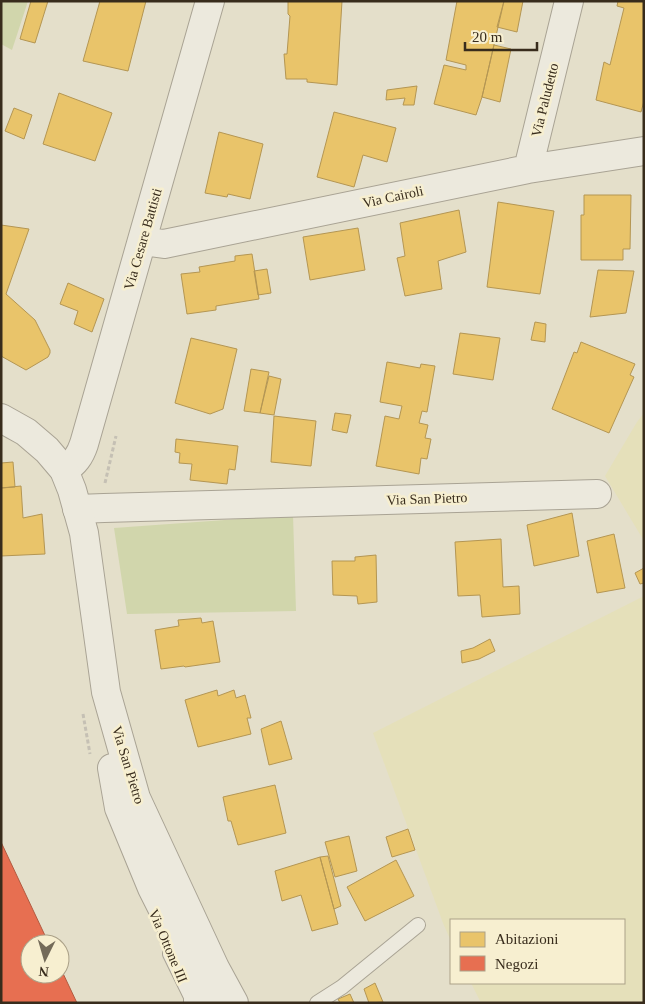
<svg xmlns="http://www.w3.org/2000/svg" width="645" height="1004" font-family="Georgia,serif">
  <rect width="100%" height="100%" fill="#e4dfca"/>
  <path fill="#e5e0ba" d="M 644,413 L 644,541 L 605,476 L 637,422 Z
    M 644,596 L 644,1003 L 481,1003 L 471,983 L 624,983 L 624,920 L 451,920 L 451,941 L 443,923 L 373,733 Z"/>
  <path fill="#d1d6ac" d="M 1,1 L 28,1 L 12,50 L 1,44 Z
    M 293,515 L 296,611 L 127,614 L 114,528 Z"/>
  <path fill="#e9c46a" stroke="#b49653" d="M 31,1 L 48,1 L 35,43 L 20,39 Z
    M 100,1 L 146,1 L 128,71 L 83,61 Z
    M 288,1 L 342,1 L 337,85 L 307,82 L 307,79 L 286,79 L 284,54 L 287,54 L 290,16 L 288,14 Z
    M 457,1 L 504,1 L 482,97 L 476,115 L 434,104 L 444,65 L 466,70 L 466,65 L 446,60 Z
    M 504,1 L 523,1 L 517,32 L 497,27 Z
    M 618,1 L 644,1 L 644,101 L 641,112 L 596,100 L 604,62 L 610,65 L 624,8 L 617,6 Z
    M 494,45 L 511,49 L 500,102 L 482,97 Z
    M 417,86 L 414,105 L 403,105 L 405,98 L 386,100 L 387,90 Z
    M 59,93 L 112,113 L 95,161 L 43,144 Z
    M 14,108 L 32,115 L 24,139 L 5,131 Z
    M 334,112 L 396,128 L 387,162 L 363,155 L 354,187 L 317,177 Z
    M 219,132 L 263,144 L 250,199 L 228,194 L 227,197 L 205,193 Z
    M 584,195 L 631,195 L 630,249 L 623,249 L 623,260 L 581,260 L 581,215 L 584,215 Z
    M 498,202 L 554,211 L 540,294 L 487,287 Z
    M 459,210 L 466,252 L 438,261 L 442,289 L 405,296 L 397,258 L 405,256 L 400,223 Z
    M 1,225 L 29,229 L 6,294 L 35,320 L 50,350 L 50,353 L 48,357 L 26,370 L 1,356 Z
    M 358,228 L 365,270 L 310,280 L 303,237 Z
    M 252,254 L 259,299 L 216,306 L 216,310 L 187,314 L 181,274 L 200,272 L 199,267 L 235,261 L 235,256 Z
    M 267,269 L 271,293 L 258,295 L 254,271 Z
    M 598,270 L 634,271 L 626,313 L 590,317 Z
    M 68,283 L 104,299 L 92,332 L 74,324 L 78,311 L 60,304 Z
    M 535,322 L 546,324 L 545,342 L 531,340 Z
    M 460,333 L 500,338 L 493,380 L 453,374 Z
    M 191,338 L 237,349 L 223,409 L 210,414 L 175,403 Z
    M 581,342 L 635,364 L 630,375 L 634,377 L 609,433 L 552,409 L 574,352 L 577,353 Z
    M 387,362 L 420,368 L 421,364 L 435,366 L 427,412 L 422,411 L 419,423 L 428,425 L 425,438 L 431,439 L 427,459 L 421,458 L 419,474 L 376,466 L 385,416 L 399,419 L 402,406 L 380,402 Z
    M 251,369 L 269,372 L 260,413 L 244,411 Z
    M 269,376 L 281,379 L 274,415 L 260,413 Z
    M 335,413 L 351,415 L 347,433 L 332,430 Z
    M 274,416 L 316,421 L 311,466 L 271,462 Z
    M 176,439 L 238,446 L 235,470 L 229,469 L 227,484 L 190,480 L 192,464 L 179,463 L 180,453 L 175,452 Z
    M 13,462 L 15,487 L 1,488 L 1,463 Z
    M 21,486 L 23,518 L 42,514 L 45,554 L 1,556 L 1,488 Z
    M 572,513 L 579,556 L 534,566 L 527,525 Z
    M 614,534 L 625,588 L 597,593 L 587,541 Z
    M 501,539 L 503,587 L 519,586 L 520,614 L 482,617 L 480,595 L 458,596 L 455,542 Z
    M 376,555 L 377,602 L 358,604 L 357,596 L 333,595 L 332,561 L 355,561 L 355,557 Z
    M 644,568 L 644,583 L 640,584 L 635,573 Z
    M 201,618 L 202,623 L 213,621 L 220,662 L 185,667 L 184,666 L 161,669 L 155,630 L 179,626 L 178,620 Z
    M 490,639 L 495,651 L 479,659 L 462,663 L 461,651 L 473,648 Z
    M 217,690 L 218,696 L 234,690 L 236,698 L 245,695 L 251,718 L 247,718 L 251,734 L 198,747 L 185,700 Z
    M 281,721 L 292,759 L 269,765 L 261,729 Z
    M 275,785 L 286,833 L 238,845 L 231,821 L 228,821 L 223,797 Z
    M 408,829 L 415,850 L 392,857 L 386,837 Z
    M 349,836 L 357,871 L 335,877 L 325,842 Z
    M 328,856 L 341,906 L 334,909 L 320,857 Z
    M 320,857 L 338,924 L 312,931 L 301,895 L 282,901 L 275,871 Z
    M 396,860 L 414,896 L 365,921 L 347,887 Z
    M 375,983 L 383,1002 L 369,1003 L 364,989 Z
    M 350,994 L 354,1003 L 340,1003 L 338,999 Z"/>
  <path fill="#e76f51" stroke="#b25b41" d="M 1,842 L 49,944 L 30,944 L 30,974 L 60,974 L 60,967 L 77,1003 L 1,1003 Z"/>
  <g fill="none" stroke-linecap="round" stroke-linejoin="round">
    <defs>
      <path id="service" d="M 170,954 L 191,997 L 191,1003
        M 317,1003 L 342,987 L 418,925"/>
      <path id="minor" d="M 528,169 L 569,1
        M 142,241 L 164,244 L 528,169 L 644,151
        M 64,470 C 75,463 80,456 84,444 L 210,1
        M 77,509 L 104,508 L 597,494"/>
      <path id="tertiary" d="M 1,418 L 26,432 L 47,450 L 64,470 L 72,490 L 84,533 L 106,692 L 136,798 L 215,968 L 234,1003
        M 112,768 L 119,808 L 152,888 L 210,1003"/>
    </defs>
    <use href="#service" stroke="#a9a394" stroke-width="16"/>
    <use href="#minor" stroke="#a9a394" stroke-width="30"/>
    <use href="#tertiary" stroke="#a9a394" stroke-width="30"/>
    <path stroke="#c5c0b4" stroke-width="3" stroke-dasharray="4 2.5" stroke-linecap="butt" d="M 105,483 L 116,436
      M 83,714 L 90,754"/>
    <use href="#service" stroke="#ece9dd" stroke-width="14"/>
    <use href="#minor" stroke="#ece9dd" stroke-width="28"/>
    <use href="#tertiary" stroke="#ece9dd" stroke-width="28"/>
  </g>
  <g text-anchor="middle" dominant-baseline="central" stroke-width="5" stroke-linejoin="round" paint-order="stroke">
    <g font-size="14" fill="#382c1c" stroke="#f7efd0">
      <text transform="translate(545 100) rotate(-76)">Via Paludetto</text>
      <text transform="translate(393 197) rotate(-12)">Via Cairoli</text>
      <text transform="translate(143 239) rotate(-74)">Via Cesare Battisti</text>
      <text transform="translate(427 499) rotate(-2)">Via San Pietro</text>
      <text transform="translate(128 765) rotate(73)">Via San Pietro</text>
      <text transform="translate(168 946) rotate(67)">Via Ottone III</text>
    </g>
  </g>
  <rect width="645" height="1004" fill="none" stroke="#382c1c" stroke-width="5"/>
  <rect x="450" y="919" width="175" height="65" fill="#f7efd0" stroke="#aba188"/>
  <rect x="460" y="932" width="25" height="15" fill="#e9c46a" stroke="#aba188"/>
  <text x="495" y="944" font-size="15" fill="#382c1c">Abitazioni</text>
  <rect x="460" y="956" width="25" height="15" fill="#e76f51" stroke="#aba188"/>
  <text x="495" y="969" font-size="15" fill="#382c1c">Negozi</text>
  <g transform="translate(45 959) rotate(185)"><circle r="24" fill="#f7efd0" stroke="#aba188"/>
  <path d="M0-4L9 19L0 12L-9 19Z" fill="#746b59"/>
  <text y="-8" font-size="14" font-weight="bold" text-anchor="middle" fill="#382c1c">N</text>
  </g>
  <path d="M465 42v8h72v-8" fill="none" stroke="#382c1c" stroke-width="2.5"/>
  <text x="472" y="42" font-size="15" fill="#382c1c" stroke="#f7efd0" stroke-width="4" paint-order="stroke">20 m</text>
</svg>
